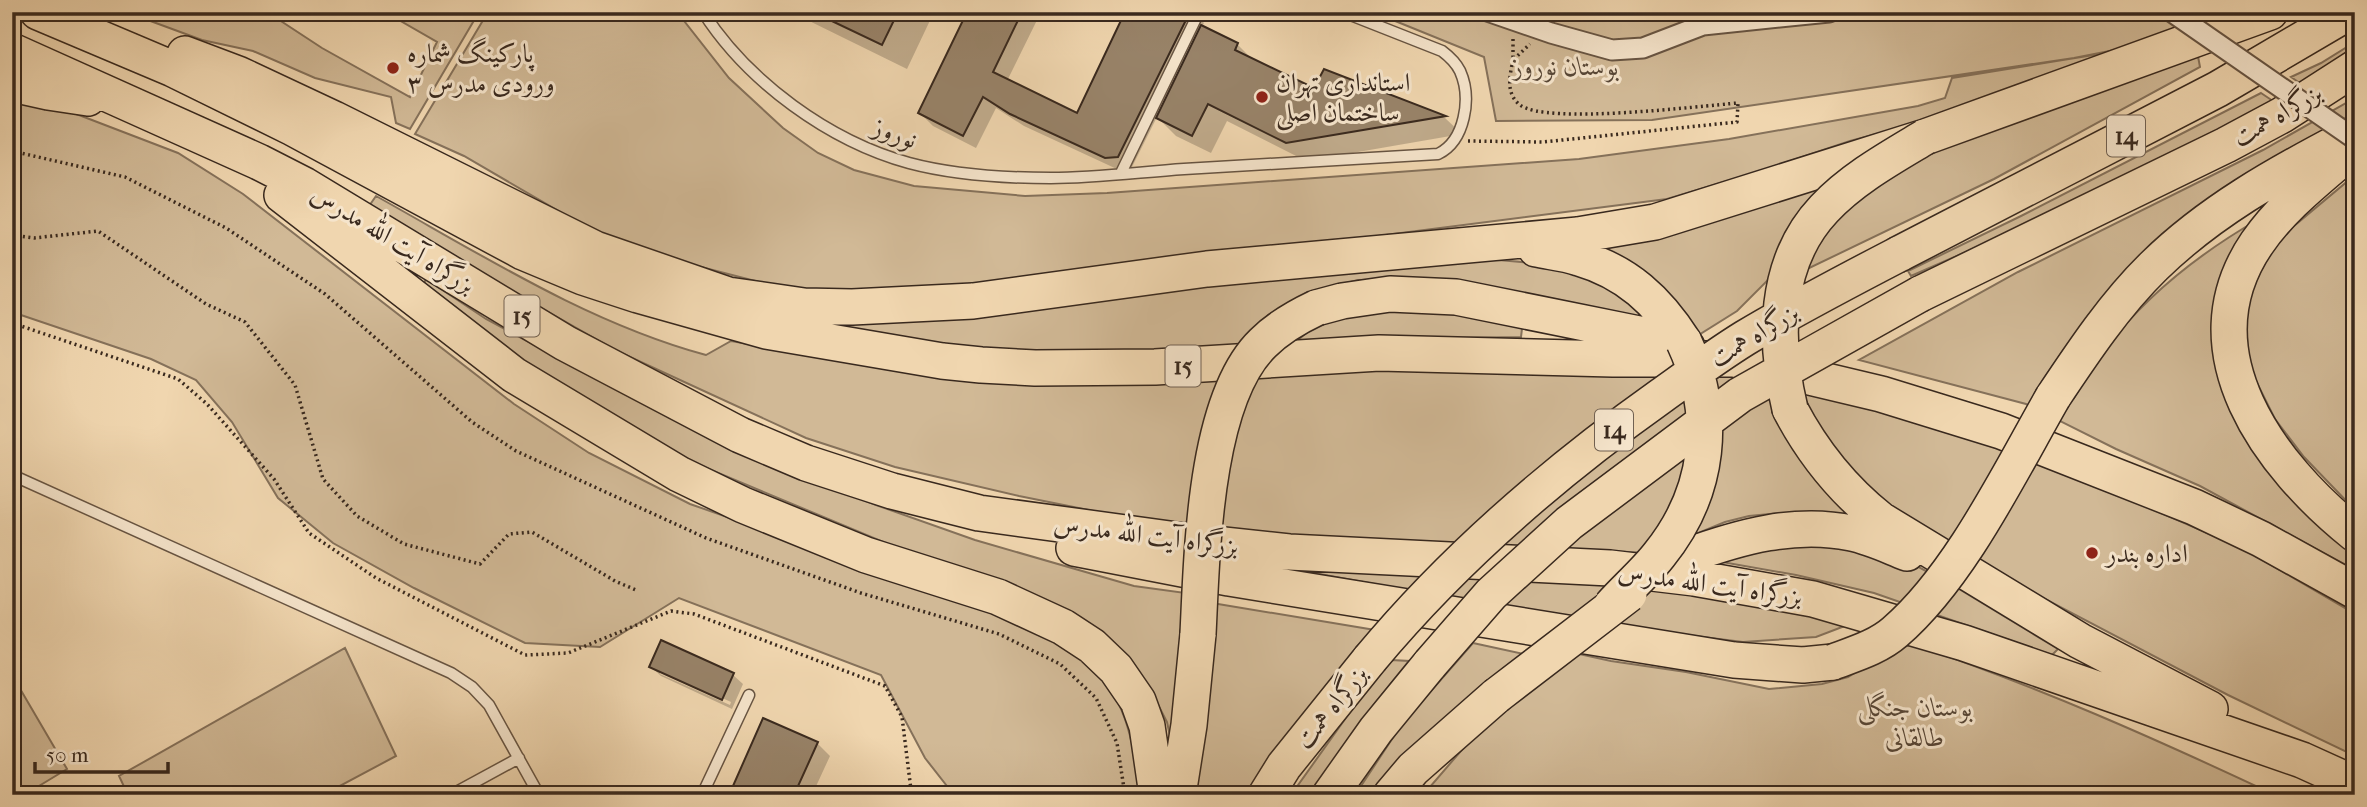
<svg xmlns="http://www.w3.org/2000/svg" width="2367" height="807" font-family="'IM FELL French Canon',Amiri,serif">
  <rect width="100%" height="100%" fill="#f0d6af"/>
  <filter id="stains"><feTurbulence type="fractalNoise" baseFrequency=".00286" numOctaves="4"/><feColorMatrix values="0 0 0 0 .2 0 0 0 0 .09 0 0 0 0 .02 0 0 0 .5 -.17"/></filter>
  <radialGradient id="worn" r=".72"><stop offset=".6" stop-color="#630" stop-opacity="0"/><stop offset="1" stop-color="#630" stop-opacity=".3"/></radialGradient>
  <path fill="#d1b996" stroke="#85715a" stroke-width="2" d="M 126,12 L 267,12 L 322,48 L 410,97 L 437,42 L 385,12 L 479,12 L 410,129 L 396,123 L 391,97 L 315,78 L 253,51 L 202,40 Z
    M 488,12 L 677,12 L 729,78 L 783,128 L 818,153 L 854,170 L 914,186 L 1025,196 L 1107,193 L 1579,159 L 1729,139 L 1918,106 L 1945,98 L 1952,78 L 2112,52 L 1914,124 L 1850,141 L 1754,173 L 1667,199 L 1205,258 L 981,292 L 845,297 L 763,283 L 647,253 L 600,235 L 464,156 L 415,134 Z
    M 1373,12 L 2228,12 L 2181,37 L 2074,58 L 1652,120 L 1496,121 L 1484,57 Z
    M 2355,42 L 2355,57 L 2307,88 L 2291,77 L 2321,63 Z
    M 2197,51 L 2200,67 L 1994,179 L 1801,272 L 1832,216 L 1950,139 Z
    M 2261,93 L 2276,103 L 2041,219 L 1911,276 L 1908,271 L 2021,216 Z
    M 12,94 L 45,102 L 178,153 L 243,194 L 514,404 L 589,453 L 690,504 L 1039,626 C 1054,635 1074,644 1085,656 C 1127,699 1132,738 1141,795 L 954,795 L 925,758 L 881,675 L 679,598 L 600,647 L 525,643 L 414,588 L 333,543 L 278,498 L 232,422 L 196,380 L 151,359 L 12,312 Z
    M 2355,98 L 2355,112 L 2317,136 L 2131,273 L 2064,349 L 2041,383 L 2074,398 C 2084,381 2094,363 2106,348 C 2148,293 2200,253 2259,219 L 2216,354 L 2355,546 L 2355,570 L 2200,486 L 2116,449 L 2026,404 L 1859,360 L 2018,272 L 2263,150 Z
    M 2355,175 L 2355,510 L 2304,457 L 2275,419 L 2250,369 L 2244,336 L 2246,300 L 2276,241 Z
    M 1824,184 L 1767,281 L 1737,311 L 1697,336 L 1580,246 Z
    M 376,196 C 482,255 588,323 706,355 L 731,341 L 908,372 L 1471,364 L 1614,368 L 1775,379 L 1871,522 L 1780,513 L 1749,516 L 1725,522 L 1650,553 L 1193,531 L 1019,496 L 895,467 L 806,438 L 617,351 L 367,209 Z
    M 1479,259 C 1524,262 1591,263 1626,295 C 1636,304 1643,315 1652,325 L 1408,279 L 1358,280 L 1315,291 L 1268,315 L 1237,347 L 1152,353 L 1034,351 L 937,346 L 773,313 Z
    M 426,279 L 486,319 L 630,396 L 734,449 L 876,505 L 975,540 L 1134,586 L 1193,594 L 1174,755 L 1167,722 L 1150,689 L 943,567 L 704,467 L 589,409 L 422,287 Z
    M 1377,302 L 1523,320 L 1521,337 L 1298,340 L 1320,321 Z
    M 1797,383 L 1981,438 L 2115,493 L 2242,548 L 2355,614 L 2355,756 L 2228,695 L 1933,540 L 1883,509 L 1819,434 Z
    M 1789,536 L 1904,559 L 1959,589 L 2058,649 L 2052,655 L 1874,593 L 1796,575 L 1705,559 Z
    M 1292,569 L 1481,570 L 1703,594 L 1850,624 L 1816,637 L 1743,642 L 1583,622 Z
    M 1206,602 L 1375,630 L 1244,795 L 1185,795 Z
    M 1473,643 L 1528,655 L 1380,795 L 1355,795 L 1402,724 Z
    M 1912,644 C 2037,686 2156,739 2275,795 L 1423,795 L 1473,737 L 1570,652 L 1611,661 L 1686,672 L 1769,689 L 1822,684 L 1848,677 L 1885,654 Z
    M 345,648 L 396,756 L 323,795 L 128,795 L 119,776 Z
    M 1391,660 L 1409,661 L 1375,703 L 1311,795 L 1291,795 L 1365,691 Z
    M 12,675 L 67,769 L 24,795 L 12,795 Z"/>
  <path fill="#0003" fill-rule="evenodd" d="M 791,12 L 934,12 L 907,69 Z
    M 969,12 L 1041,12 L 1007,81 L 1078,115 L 1127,12 L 1193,12 L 1204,23 L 1202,27 L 1237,44 L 1254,61 L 1315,90 L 1324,72 L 1445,118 L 1462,134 L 1306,161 L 1227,121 L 1211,153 L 1176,136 L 1157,117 L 1131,169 L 1119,170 L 1024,126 L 996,108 L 976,148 L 933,126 L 920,113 Z
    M 662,643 L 733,675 L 743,684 L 732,709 L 661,676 L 651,667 ZM 660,670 L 731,702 L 730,705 L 660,674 Z
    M 817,743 L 830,756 L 812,795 L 731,795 Z"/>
  <path fill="#988369" stroke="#39291e" stroke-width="2" d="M 813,12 L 898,12 L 882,45 Z
    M 967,12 L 1022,12 L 993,72 L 1077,113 L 1125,12 L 1190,12 L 1118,157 L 1105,158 L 1010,114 L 983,97 L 963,136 L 918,113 Z
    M 1201,25 L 1238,43 L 1235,50 L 1314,88 L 1324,69 L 1446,116 L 1286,143 L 1208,104 L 1192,136 L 1156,118 Z
    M 661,640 L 734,673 L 722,700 L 649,667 Z
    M 763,718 L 818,742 L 794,795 L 729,795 Z"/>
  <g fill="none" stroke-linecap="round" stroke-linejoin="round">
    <defs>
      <path id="lane" d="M 703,12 C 748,82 829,141 909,163 C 954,175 1005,178 1051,178 C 1095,178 1140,172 1184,169 C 1269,164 1353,159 1438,154 C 1465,141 1472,98 1460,71 C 1456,63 1450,57 1442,51 L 1343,12
        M 1121,173 L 1199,12
        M 12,475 L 451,673 L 472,687 L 489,705 L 539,795
        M 451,795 L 519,758
        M 702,795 L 749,695"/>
      <path id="street" d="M 1490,12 L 1551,33 L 1612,50 L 1643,48 L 1703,25 L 1829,12"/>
      <path id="highway" d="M 38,12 L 173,69 L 293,128 L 523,252 L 583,277 L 638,295 L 766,331 L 942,361 L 981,365 L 1035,368 L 1155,367 L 1379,353 L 1613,359 L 1734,359 L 1881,394 L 2001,431 L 2194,507 L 2261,539 L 2355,591
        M 12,51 L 259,162 L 304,185 L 565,343 L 740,435 L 806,463 L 892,491 L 979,513 L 1177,540 L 1289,552 L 1610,568 L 1694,578 L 1813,599 L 1964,643 L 2302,760 L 2355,784
        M 185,54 L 238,74 L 334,119 L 595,249 L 728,295 L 804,306 L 852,307 L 973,301 L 1207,269 L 1578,235 L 1655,222 L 1925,137 L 2270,12
        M 12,84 L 48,92 L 88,98
        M 2355,147 C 2321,177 2283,205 2257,243 C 2183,351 2270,466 2355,534
        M 282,195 L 514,375 L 679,474 L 743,505 L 866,555 L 998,597 L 1063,627 L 1092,646 L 1116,669 L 1138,701 L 1147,726 L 1157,795
        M 1536,249 C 1550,252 1565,253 1579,258 C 1627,272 1658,301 1684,342
        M 1899,254 L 2218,89 L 2349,12
        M 1920,294 L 2226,145 L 2282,115 L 2355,68
        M 1316,308 L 1342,301 L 1390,294 L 1456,297 L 1639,334 L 1687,347
        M 2053,397 C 2083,352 2115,304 2154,266 C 2209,212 2277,174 2344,139
        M 1790,409 C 1813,453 1842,489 1881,520 L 2080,641 L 2210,709
        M 1074,548 L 1229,578 L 1734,660 L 1803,665 L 1833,662
        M 1687,556 C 1739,537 1796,521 1851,533 C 1871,537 1889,546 1907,553
        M 1178,795 L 1189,725 L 1198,634
        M 1266,795 L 1284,766 L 1370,659
        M 1330,795 L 1376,730 L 1430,664
        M 1391,795 L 1413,769 L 1496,696"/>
    </defs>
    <use href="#lane" stroke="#675442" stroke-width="13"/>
    <use href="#street" stroke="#675442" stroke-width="23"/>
    <use href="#highway" stroke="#39291e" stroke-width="38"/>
    <path stroke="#39291e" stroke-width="3.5" stroke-dasharray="2 3.5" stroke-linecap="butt" d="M 1594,12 L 1605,12
      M 1513,39 L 1513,60 L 1530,44
      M 1468,141 L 1543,142 L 1737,122 L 1738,103 C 1700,106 1546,125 1520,105 C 1505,93 1510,75 1513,60
      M 12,151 L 125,177 L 226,228 L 325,294 L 472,422 L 516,451 L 706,538 L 861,593 L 999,634 L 1060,664 L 1096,698 L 1117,743 L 1125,795
      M 12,235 L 34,238 L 98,231 L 206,304 L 245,322 L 295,385 L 323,479 L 357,516 L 404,544 L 480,564 L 509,534 L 532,532 L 615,581 L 636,590
      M 12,323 L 178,379 L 207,404 L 274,479 L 309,533 L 376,578 L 525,655 L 568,653 L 671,611 L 694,614 L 885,686 L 902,717 L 911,790 L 903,795"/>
    <use href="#lane" stroke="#f5e4cb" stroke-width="10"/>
    <use href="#street" stroke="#f5e4cb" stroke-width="19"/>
    <use href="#highway" stroke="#f0d6af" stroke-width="35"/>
    <defs>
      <path id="street-bridge" d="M 2172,12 L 2355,139"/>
      <path id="highway-bridge" d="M 1790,409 C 1774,342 1773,263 1824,209 C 1852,179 1890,158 1925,137
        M 1611,606 C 1626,589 1645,573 1659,555 C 1710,492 1718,415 1684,342
        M 1198,634 C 1202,555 1204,400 1263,343 C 1278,328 1297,317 1316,308
        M 1370,659 C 1454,558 1554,472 1661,396 C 1689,376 1716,356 1745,338 C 1795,308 1847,281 1899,254
        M 1833,662 C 1854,654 1878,647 1895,632 C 1960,576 2010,472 2053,397
        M 1430,664 L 1491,594 L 1569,523 L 1740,395 L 1920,294
        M 1496,696 L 1629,594"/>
    </defs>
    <use href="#street-bridge" stroke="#675442" stroke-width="23" stroke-linecap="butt"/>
    <use href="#highway-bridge" stroke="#39291e" stroke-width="38" stroke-linecap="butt"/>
    <use href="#street-bridge" stroke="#f5e4cb" stroke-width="19"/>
    <use href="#highway-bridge" stroke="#f0d6af" stroke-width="35"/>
  </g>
  <g fill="#8f2418" stroke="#f5e4cb" stroke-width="2.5">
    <circle cx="393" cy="68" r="7"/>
    <circle cx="1262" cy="97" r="7"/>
    <circle cx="2092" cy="553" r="7"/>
  </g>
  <g text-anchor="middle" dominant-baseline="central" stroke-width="6" stroke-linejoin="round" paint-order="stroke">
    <g fill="#f5e4cb" stroke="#716152" stroke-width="2">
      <rect x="2107" y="115.5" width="38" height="41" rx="5"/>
      <rect x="504.5" y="295.5" width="35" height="41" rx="5"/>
      <rect x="1165.5" y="345.5" width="35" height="41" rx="5"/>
      <rect x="1595" y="409.5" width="38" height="41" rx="5"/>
    </g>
    <g font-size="24" font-weight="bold" fill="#39291e">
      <text x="2126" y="136">14</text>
      <text x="522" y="316">15</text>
      <text x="1183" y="366">15</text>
      <text x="1614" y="430">14</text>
    </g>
    <g font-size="26" fill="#39291e" stroke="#f5e4cb" text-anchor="start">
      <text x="407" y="53">پارکینگ شماره<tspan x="407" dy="30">۳ ورودی مدرس</tspan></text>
      <text x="1276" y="82">استانداری تهران<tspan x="1276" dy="30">ساختمان اصلی</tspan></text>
      <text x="2106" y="553">اداره بندر</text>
    </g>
    <g font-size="26" font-style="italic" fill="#574636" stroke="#f5e4cb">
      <text x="1566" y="66">بوستان نوروز</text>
      <text x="1915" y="707">بوستان جنگلی<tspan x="1915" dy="30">طالقانی</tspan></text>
    </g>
    <g font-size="26" fill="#39291e" stroke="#f5e4cb">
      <text transform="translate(2277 115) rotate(-30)">بزرگراه همت</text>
      <text transform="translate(895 133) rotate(20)">نوروز</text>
      <text transform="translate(393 239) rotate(31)">بزرگراه آیت الله مدرس</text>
      <text transform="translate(1754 335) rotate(-31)">بزرگراه همت</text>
      <text transform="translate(1146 535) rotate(7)">بزرگراه آیت الله مدرس</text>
      <text transform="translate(1710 584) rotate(8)">بزرگراه آیت الله مدرس</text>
      <text transform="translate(1331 707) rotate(-51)">بزرگراه همت</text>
    </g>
  </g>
  <rect width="2367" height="807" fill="none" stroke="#f0d6af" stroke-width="42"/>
  <rect x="14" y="14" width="2339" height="779" fill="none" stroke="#39291e" stroke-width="3.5"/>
  <rect x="21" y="21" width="2325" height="765" fill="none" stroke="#39291e" stroke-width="2"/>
  <path d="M35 762v10h133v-10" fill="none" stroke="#39291e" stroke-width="3.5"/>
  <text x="46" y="762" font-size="21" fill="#39291e" stroke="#f5e4cb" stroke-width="5" paint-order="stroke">50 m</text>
  <rect width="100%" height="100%" filter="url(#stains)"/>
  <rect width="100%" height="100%" fill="url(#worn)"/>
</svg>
